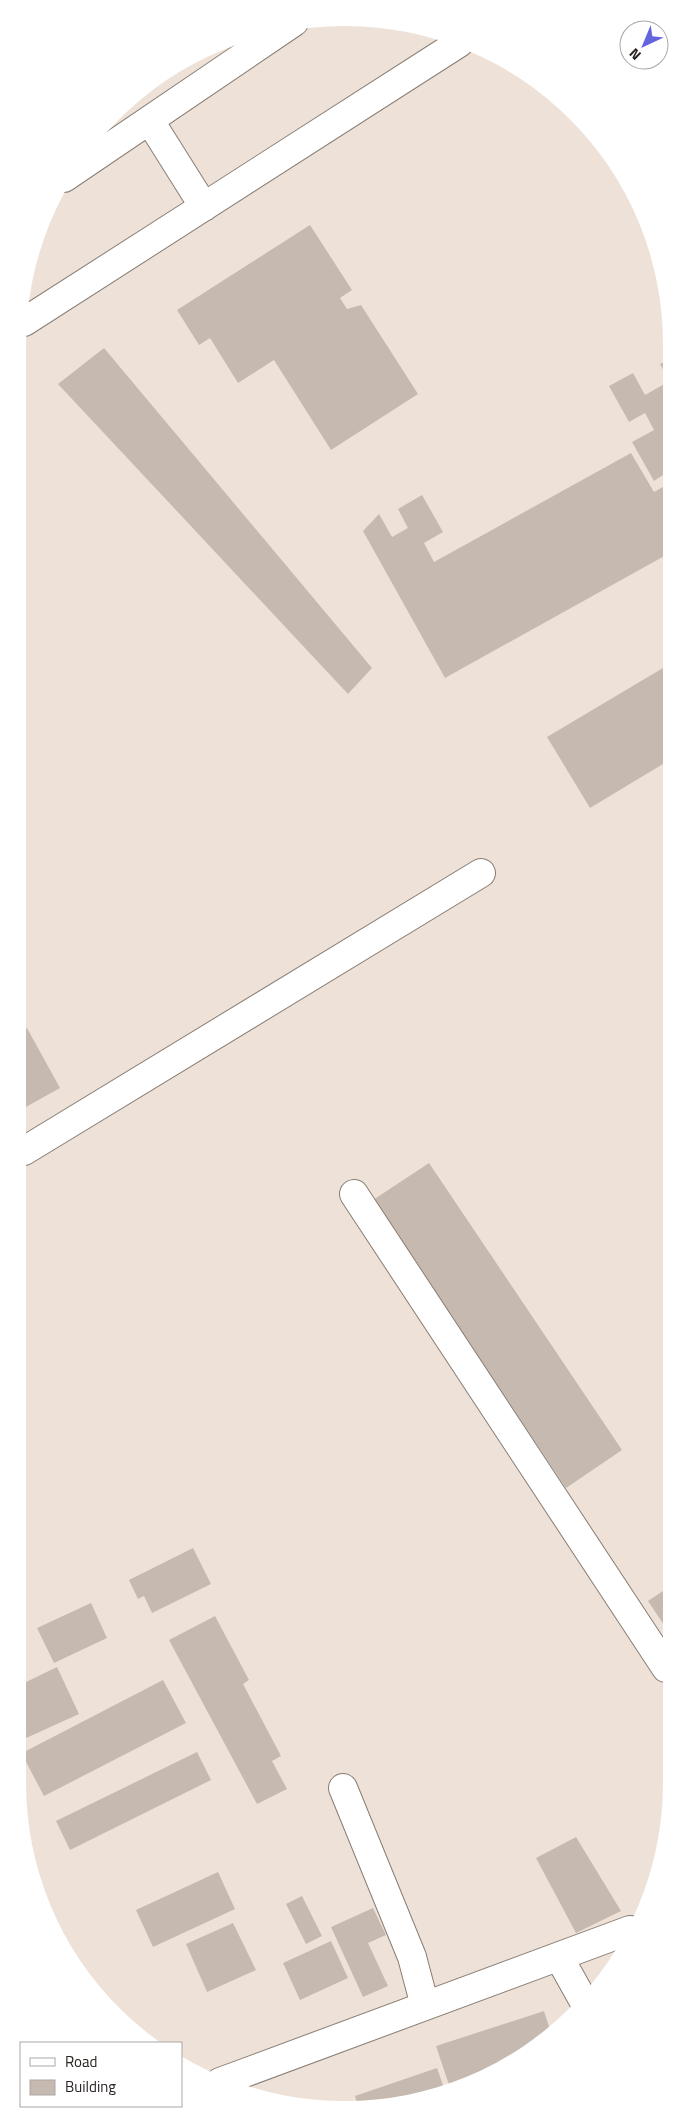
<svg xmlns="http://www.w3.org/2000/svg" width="689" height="2127" font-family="'Titillium Web',sans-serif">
  <rect width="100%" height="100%" fill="#eee2d8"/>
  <path fill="#c6bab0" d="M 201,52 L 120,110 L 119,109 L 163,72 Z
    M 310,225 L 352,290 L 340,298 L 347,309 L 361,305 L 418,394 L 331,450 L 274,360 L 238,383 L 210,338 L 199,345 L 177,310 Z
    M 104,348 L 372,668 L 348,694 L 58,384 Z
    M 669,360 L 668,379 L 660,364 Z
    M 633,373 L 645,395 L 668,382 L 668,478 L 666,473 L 654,481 L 632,442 L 654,430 L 645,413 L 629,422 L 609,386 Z
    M 631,453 L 654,492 L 668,484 L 668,554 L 445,678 L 363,531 L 379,514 L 392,537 L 408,528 L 398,509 L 422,495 L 443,532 L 424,543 L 434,562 Z
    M 668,665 L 668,761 L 590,808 L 547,737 Z
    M 27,1028 L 60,1088 L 24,1108 L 24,1030 Z
    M 429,1163 L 622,1450 L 566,1488 L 373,1200 Z
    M 193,1548 L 211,1584 L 152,1613 L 144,1596 L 138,1599 L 129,1580 Z
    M 666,1589 L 666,1628 L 648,1601 Z
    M 91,1603 L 107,1638 L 54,1663 L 37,1628 Z
    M 215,1616 L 249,1680 L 243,1684 L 281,1756 L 272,1761 L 287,1789 L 257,1804 L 169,1640 Z
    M 57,1667 L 79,1714 L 24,1739 L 24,1683 Z
    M 163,1680 L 186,1723 L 44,1796 L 24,1758 L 24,1752 Z
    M 197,1752 L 211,1780 L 70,1850 L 56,1821 Z
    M 576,1837 L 621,1911 L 576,1933 L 536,1858 Z
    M 218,1872 L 235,1909 L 153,1947 L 136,1910 Z
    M 302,1896 L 322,1936 L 306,1944 L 286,1904 Z
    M 373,1908 L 386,1935 L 368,1943 L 388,1986 L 363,1997 L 331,1927 Z
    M 233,1923 L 256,1970 L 207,1992 L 186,1944 Z
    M 331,1941 L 348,1978 L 300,2000 L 283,1963 Z
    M 544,2011 L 551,2033 L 543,2042 L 450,2088 L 436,2046 Z
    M 437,2068 L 445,2091 L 429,2098 L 359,2109 L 355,2096 Z"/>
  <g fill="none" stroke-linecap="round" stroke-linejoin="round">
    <defs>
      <path id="minor" d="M 150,121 L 204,207
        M 64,178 L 294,22
        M 24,322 L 459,43
        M 24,1151 L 481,873
        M 354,1194 L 666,1668
        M 343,1788 L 412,1957 L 425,2006
        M 559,1957 L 583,2000
        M 220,2082 L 630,1930"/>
    </defs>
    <use href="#minor" stroke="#887d74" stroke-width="30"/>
    <use href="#minor" stroke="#fff" stroke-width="28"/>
  </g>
  <path d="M0 0H689V2127H0ZM344 26H345A318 318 0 0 1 663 344V1783A318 318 0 0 1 345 2101H344A318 318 0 0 1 26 1783V344A318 318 0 0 1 344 26Z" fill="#fff" fill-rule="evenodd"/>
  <rect x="20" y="2042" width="162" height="65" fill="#ffffff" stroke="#a9a7a6"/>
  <rect x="30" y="2058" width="25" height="8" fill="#ffffff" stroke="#a9a7a6"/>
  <text x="65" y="2067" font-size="15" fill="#292421">Road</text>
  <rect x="30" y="2080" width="25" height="15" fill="#c6bab0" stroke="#a9a7a6"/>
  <text x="65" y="2092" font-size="15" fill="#292421">Building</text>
  <g transform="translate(644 45) rotate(224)"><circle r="24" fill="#ffffff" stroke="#a9a7a6"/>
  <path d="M0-4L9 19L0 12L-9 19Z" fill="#6365dd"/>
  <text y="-8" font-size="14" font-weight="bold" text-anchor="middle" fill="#292421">N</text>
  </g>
</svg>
